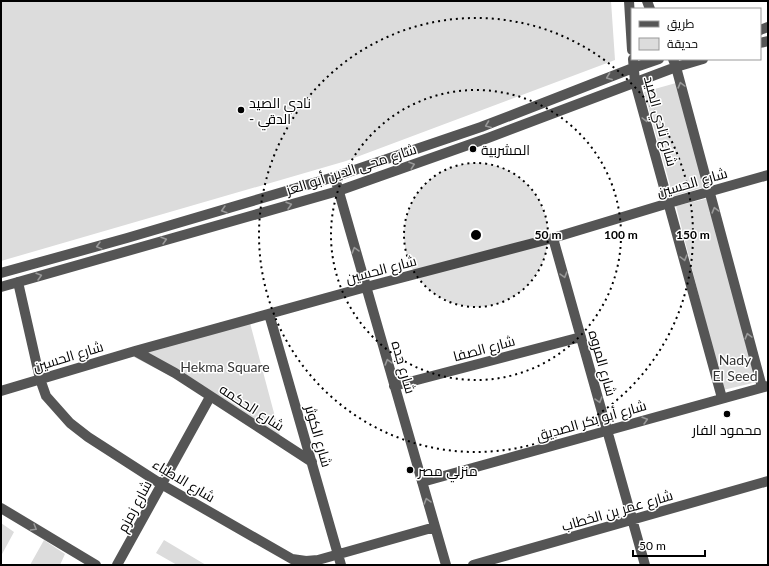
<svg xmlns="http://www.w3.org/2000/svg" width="769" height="566" font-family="Lato,Cairo,sans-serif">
  <rect width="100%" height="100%" fill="#fff"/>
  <path fill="#dcdcdc" d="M 1,1 L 611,1 L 615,60 L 346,161 L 1,261 Z
    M 676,83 L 705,187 L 673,196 L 644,92 Z
    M 709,198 L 757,382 L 723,390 L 676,206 Z
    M 250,323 L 282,443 L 197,390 L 132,356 Z
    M 1,523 L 14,532 L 1,556 Z
    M 44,540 L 65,554 L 60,565 L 30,565 Z
    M 164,540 L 206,565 L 177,565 L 156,553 Z"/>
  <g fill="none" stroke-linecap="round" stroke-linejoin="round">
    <path stroke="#555" stroke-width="10" d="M 629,1 L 632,50
      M 647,1 L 650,9
      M 760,30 L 768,27
      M 760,43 L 768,41
      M 633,59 L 635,82 L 722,398
      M 673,59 L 676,67 L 762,387
      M 337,185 L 446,565
      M 553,238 L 645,565
      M 1,273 L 127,238 L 334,177 L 481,127 L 633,68 L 659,59
      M 18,282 L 40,379 L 46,396 L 70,423 L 88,437 L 161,484 L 292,559 L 306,561 L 318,560 L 435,527
      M 1,287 L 338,191 L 488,138 L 676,67 L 703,59
      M 269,314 L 341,565
      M 135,351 L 175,373 L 312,462
      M 394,386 L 581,337
      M 1,391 L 135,351 L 366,287 L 553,238 L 669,203 L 768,175
      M 422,482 L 768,386
      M 1,508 L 96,565
      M 117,565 L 210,397
      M 473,565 L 768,481"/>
  </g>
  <defs><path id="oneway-chevron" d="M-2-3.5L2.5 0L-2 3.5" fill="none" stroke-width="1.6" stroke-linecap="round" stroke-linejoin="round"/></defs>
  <g stroke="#999">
    <use href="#oneway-chevron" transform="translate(609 77) rotate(159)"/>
    <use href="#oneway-chevron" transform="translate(681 85) rotate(-105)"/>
    <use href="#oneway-chevron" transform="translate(646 119) rotate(75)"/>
    <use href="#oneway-chevron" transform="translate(488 125) rotate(159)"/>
    <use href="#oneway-chevron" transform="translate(412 165) rotate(-19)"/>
    <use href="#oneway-chevron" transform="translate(289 205) rotate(-16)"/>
    <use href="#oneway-chevron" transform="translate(224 210) rotate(164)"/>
    <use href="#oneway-chevron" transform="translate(715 210) rotate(-105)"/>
    <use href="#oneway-chevron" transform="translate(164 240) rotate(-16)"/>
    <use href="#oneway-chevron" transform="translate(99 246) rotate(165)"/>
    <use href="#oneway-chevron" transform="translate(355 250) rotate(-106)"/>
    <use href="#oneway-chevron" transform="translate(684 258) rotate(75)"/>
    <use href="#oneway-chevron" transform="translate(564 275) rotate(74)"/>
    <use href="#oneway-chevron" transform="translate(39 276) rotate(-16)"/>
    <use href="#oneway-chevron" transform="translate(748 336) rotate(-105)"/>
    <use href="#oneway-chevron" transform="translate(388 362) rotate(-106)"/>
    <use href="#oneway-chevron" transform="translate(599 400) rotate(74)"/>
    <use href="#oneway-chevron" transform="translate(645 420) rotate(-16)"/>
    <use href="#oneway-chevron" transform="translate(427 501) rotate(-106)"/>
    <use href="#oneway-chevron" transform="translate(34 528) rotate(31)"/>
  </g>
  <circle cx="476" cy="235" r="72" fill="#000" fill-opacity=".12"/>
  <g fill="none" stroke="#000" stroke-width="2" stroke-dasharray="2 4">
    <circle cx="476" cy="235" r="72"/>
    <circle cx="476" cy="235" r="145"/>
    <circle cx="476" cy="235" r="217"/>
  </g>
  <g fill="#000" stroke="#fff" stroke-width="1.5">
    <circle cx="241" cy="110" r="4"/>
    <circle cx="473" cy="149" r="4"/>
    <circle cx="727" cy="414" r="4"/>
    <circle cx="410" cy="470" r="4"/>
  </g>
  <g text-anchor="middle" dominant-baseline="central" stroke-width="3" stroke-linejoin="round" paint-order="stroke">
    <g font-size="14" fill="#000" stroke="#fff" text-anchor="start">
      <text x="249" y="102">نادي الصيد<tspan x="249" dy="16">- الدقي</tspan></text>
      <text x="481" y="149">المشربية</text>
      <text x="727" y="429" text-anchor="middle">محمود الفار</text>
      <text x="418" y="470">منزلي مصر</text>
    </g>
    <g font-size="14" fill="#000" stroke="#fff">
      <text transform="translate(661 121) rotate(75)">شارع نادي الصيد</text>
      <text transform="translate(351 169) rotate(-18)">شارع محى الدين أبو العز</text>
      <text transform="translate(692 182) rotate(-16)">شارع الحسين</text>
      <text transform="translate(381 269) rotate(-15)">شارع الحسين</text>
      <text transform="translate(484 348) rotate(-15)">شارع الصفا</text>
      <text transform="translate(68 356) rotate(-17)">شارع الحسين</text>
      <text transform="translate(603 363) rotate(74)">شارع المروه</text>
      <text transform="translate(404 367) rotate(74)">شارع جده</text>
      <text transform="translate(252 407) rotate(33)">شارع الحكمه</text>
      <text transform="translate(591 420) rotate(-16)">شارع أبو بكر الصديق</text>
      <text transform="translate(319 436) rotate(74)">شارع الكوثر</text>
      <text transform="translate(184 480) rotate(31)">شارع الاطباء</text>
      <text transform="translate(134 506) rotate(-62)">شارع زمزم</text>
      <text transform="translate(617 510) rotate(-16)">شارع عمر بن الخطاب</text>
    </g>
    <g font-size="14" fill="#333" stroke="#fff">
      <text x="735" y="359">Nady<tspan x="735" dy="16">El Seed</tspan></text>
      <text x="225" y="366">Hekma Square</text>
    </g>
  </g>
  <circle cx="476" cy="235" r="6" fill="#000" stroke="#fff" stroke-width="2"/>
  <g font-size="12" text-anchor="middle" font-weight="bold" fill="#000" stroke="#fff" stroke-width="3" stroke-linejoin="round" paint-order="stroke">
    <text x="548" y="239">50 m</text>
    <text x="621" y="239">100 m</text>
    <text x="693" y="239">150 m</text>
  </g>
  <rect width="769" height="566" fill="none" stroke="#000000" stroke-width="4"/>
  <rect x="631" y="8" width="130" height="52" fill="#ffffff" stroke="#999999"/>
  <rect x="639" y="21" width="20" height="6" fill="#555555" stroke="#999999"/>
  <text x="667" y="28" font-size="12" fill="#000000">طريق</text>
  <rect x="639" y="38" width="20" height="12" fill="#dcdcdc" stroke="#999999"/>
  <text x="667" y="48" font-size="12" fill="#000000">حديقة</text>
  <path d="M633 550v6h72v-6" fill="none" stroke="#000000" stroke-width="2"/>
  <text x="639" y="550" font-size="12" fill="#000000" stroke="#ffffff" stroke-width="3" paint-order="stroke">50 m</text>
</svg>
